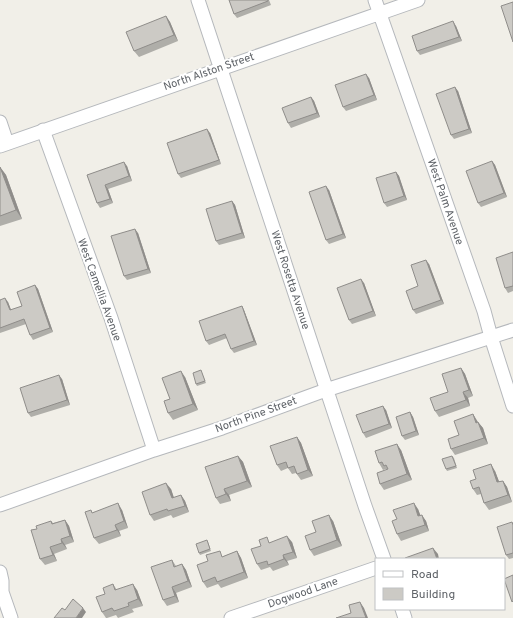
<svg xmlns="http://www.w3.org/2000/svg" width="513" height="618" font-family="Overpass,sans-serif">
  <rect width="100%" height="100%" fill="#f1efe8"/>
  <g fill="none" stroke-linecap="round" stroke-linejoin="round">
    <defs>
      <path id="minor" d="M 198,0 L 365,506 L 384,559
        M 375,0 L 484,311 L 491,337 L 513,406
        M 0,122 L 7,143
        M 43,130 L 111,318 L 154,450
        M 0,146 L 418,0
        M 0,505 L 154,450 L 222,428 L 326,390 L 513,330
        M 0,572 L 2,581 L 2,592 L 11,618
        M 402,609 L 405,618
        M 231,618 L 376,568"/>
    </defs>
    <use href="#minor" stroke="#b5b8bc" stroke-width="15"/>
    <use href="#minor" stroke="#fff" stroke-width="13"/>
  </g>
  <path fill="#afaea9" d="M 229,0 L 269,0 L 271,5 L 237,18 L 234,14 Z
    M 166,16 L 170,22 L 178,41 L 139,57 L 134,51 Z
    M 456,26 L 462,41 L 420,55 L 417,51 Z
    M 369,78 L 377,100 L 346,111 L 343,107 Z
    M 458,91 L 472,133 L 454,139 L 451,135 Z
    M 311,97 L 314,101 L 320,117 L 291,128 L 288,123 Z
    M 210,133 L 221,164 L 181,178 L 178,174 Z
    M 492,161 L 495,165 L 507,197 L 481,207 L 478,203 Z
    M 127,166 L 132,181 L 108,189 L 113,203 L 100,208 L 97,203 L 87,175 Z
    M 0,167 L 6,175 L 22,219 L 0,226 Z
    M 396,172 L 399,176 L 407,200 L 387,207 L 384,203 Z
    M 329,190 L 346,238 L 329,244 L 326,240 Z
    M 232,201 L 235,205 L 245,238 L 219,245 L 216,241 Z
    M 138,233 L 151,273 L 127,280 L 124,276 Z
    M 513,252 L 513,291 L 508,293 L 505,288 Z
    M 429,264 L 444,304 L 416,314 L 413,310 L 418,286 Z
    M 364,283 L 376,316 L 352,324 L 349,320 Z
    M 35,285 L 38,289 L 53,332 L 33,340 L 30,335 L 26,324 L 0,333 L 0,300 L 8,302 L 11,310 L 22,306 Z
    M 242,306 L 244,310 L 257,345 L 234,353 L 231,349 L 227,338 L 209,345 L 206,341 Z
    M 461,368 L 465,374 L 473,396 L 468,398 L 470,406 L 439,417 L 435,411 L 448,392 Z
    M 202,373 L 206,383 L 197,386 L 196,384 Z
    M 185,377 L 198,410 L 173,420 L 168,413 L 170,399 Z
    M 62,379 L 70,405 L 31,417 L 28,413 Z
    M 386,410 L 392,428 L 366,438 L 363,433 Z
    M 410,412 L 413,417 L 419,435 L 405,440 L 402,436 Z
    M 473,414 L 478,422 L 483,428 L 488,444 L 455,455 L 451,449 L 459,435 Z
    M 297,437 L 301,443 L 313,476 L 301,480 L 296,473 L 292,474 L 288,468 L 281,471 L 277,465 Z
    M 401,450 L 412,480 L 384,490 L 380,484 L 387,470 L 386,469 L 383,470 L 379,463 Z
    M 238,456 L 243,462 L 252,487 L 229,495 L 231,501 L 220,504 L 216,498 Z
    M 452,456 L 454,458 L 457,468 L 447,471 L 446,469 Z
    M 495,471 L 499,482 L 503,481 L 507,487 L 512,502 L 489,510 L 484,503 L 481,494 L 477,495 L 473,489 L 476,479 Z
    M 171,489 L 174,498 L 181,495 L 185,501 L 189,512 L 173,518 L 171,515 L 154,521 L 150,515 Z
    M 418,509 L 420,515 L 426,521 L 429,531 L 401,541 L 397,534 L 397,519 Z
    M 122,510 L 128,528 L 119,531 L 121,536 L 99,544 L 94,538 L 93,512 Z
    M 65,520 L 69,526 L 74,542 L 65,545 L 67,549 L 54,554 L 57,561 L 45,565 L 40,559 L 37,529 L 51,521 L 53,523 Z
    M 333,521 L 342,546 L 314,556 L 310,550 L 316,532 Z
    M 512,522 L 513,523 L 513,558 L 509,559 L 506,555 Z
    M 208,542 L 211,551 L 200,555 L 199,553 Z
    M 270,542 L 292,542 L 297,558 L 287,561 L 289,565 L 273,571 L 270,567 L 261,570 L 257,564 Z
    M 237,551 L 241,558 L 248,578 L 221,588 L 218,584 L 207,588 L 203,582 L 224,556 Z
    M 172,560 L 176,566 L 182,564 L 186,570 L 192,587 L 176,593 L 179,602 L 167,606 L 163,600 Z
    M 113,584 L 117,590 L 137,590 L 143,606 L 132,609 L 134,612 L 118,618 L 116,615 L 107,618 L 106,618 L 102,612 L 105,594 Z"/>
  <path fill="#8f8d8a" d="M 166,16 L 170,22 L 178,41 L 174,35 Z
    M 453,21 L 456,26 L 462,41 L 459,37 Z
    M 366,74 L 369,78 L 377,100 L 374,95 Z
    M 455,87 L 458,91 L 472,133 L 469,129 Z
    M 311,97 L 314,101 L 320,117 L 317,113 Z
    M 207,129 L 210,133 L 221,164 L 219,160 Z
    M 492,161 L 495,165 L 507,197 L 504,193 Z
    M 124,162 L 127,166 L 132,181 L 129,176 Z
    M 0,167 L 6,175 L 22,219 L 16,210 Z
    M 396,172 L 399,176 L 407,200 L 404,196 Z
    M 105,185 L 108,189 L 113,203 L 110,199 Z
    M 326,186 L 329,190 L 346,238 L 343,234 Z
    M 232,201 L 235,205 L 245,238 L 242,233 Z
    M 135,229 L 138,233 L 151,273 L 148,269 Z
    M 426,260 L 429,264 L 444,304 L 441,300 Z
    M 361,279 L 364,283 L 376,316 L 373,311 Z
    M 35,285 L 38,289 L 53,332 L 50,328 Z
    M 5,298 L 8,302 L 13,315 L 10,310 Z
    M 242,306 L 244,310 L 257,345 L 254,341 Z
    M 461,368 L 465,374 L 473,396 L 469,390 Z
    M 181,371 L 185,377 L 198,410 L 193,404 Z
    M 59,375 L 62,379 L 70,405 L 67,400 Z
    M 463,392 L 468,398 L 470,406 L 466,400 Z
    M 383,406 L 386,410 L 392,428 L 389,424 Z
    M 410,412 L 413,417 L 419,435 L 416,431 Z
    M 473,414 L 477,421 L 480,429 L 476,423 Z
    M 478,422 L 483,428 L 488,444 L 484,438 Z
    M 297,437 L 301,443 L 313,476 L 308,470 Z
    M 397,444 L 401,450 L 412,480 L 407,474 Z
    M 238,456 L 243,462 L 252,487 L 247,481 Z
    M 491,464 L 495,471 L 502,489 L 497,482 Z
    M 503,481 L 507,487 L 512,502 L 508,495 Z
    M 166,483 L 171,489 L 176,504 L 172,498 Z
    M 224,489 L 229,495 L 231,501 L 226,494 Z
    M 181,495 L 185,501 L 189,512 L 185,506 Z
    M 118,503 L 122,510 L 128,528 L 124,521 Z
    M 414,503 L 418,509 L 423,522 L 418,516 Z
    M 329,515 L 333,521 L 342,546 L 337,540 Z
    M 422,515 L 426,521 L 429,531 L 425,525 Z
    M 65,520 L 69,526 L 74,542 L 70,536 Z
    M 115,525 L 119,531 L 121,536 L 117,530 Z
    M 287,536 L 292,542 L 297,558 L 293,552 Z
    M 61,539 L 65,545 L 67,549 L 62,543 Z
    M 50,547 L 54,554 L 57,561 L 53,555 Z
    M 433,548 L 438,554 L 439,559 L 437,559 Z
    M 237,551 L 241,558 L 248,578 L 244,572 Z
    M 283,555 L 287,561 L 289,565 L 284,559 Z
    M 182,564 L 186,570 L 192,587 L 188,581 Z
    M 133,584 L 137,590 L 143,606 L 138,599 Z
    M 172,587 L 176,593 L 179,602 L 175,596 Z
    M 360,602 L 364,608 L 368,618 L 366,618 Z
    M 83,608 L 86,612 L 82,618 L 76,618 Z"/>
  <path fill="#cccac5" stroke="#8f8d8a" d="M 229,0 L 268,0 L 268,1 L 234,14 Z
    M 513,2 L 513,42 L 501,6 Z
    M 166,16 L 174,35 L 134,51 L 126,32 Z
    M 453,21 L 459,37 L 417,51 L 412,36 Z
    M 366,74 L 374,95 L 343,107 L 335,85 Z
    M 455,87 L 469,129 L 451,135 L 436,94 Z
    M 311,97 L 317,113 L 288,123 L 282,108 Z
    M 207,129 L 219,160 L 178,174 L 167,143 Z
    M 492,161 L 504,193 L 478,203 L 466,171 Z
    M 124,162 L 129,176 L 105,185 L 110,199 L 97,203 L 87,175 Z
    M 0,167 L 16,210 L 0,216 Z
    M 396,172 L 404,196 L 384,203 L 376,178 Z
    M 326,186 L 343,234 L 326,240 L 309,192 Z
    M 232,201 L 242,233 L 216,241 L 206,209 Z
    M 135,229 L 148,269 L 124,276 L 111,236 Z
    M 513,252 L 513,286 L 505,288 L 496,258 Z
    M 426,260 L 441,300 L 413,310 L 406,291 L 418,286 L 411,265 Z
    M 361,279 L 373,311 L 349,320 L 337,288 Z
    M 35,285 L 50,328 L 30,335 L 24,319 L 0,328 L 0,300 L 5,298 L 10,310 L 22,306 L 17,292 Z
    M 242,306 L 254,341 L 231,349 L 225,334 L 206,341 L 199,321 Z
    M 461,368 L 469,390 L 463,392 L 466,400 L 435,411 L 430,398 L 448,392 L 442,374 Z
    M 201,370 L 205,381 L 196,384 L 193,373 Z
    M 181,371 L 193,404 L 168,413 L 164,401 L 170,399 L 162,378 Z
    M 59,375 L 67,400 L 28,413 L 20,388 Z
    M 383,406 L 389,424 L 363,433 L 356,415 Z
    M 410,412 L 416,431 L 402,436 L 396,417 Z
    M 473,414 L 476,423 L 478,422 L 484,438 L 451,449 L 448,439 L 459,435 L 454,421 Z
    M 297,437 L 308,470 L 297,474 L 294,466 L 288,468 L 286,462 L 277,465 L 270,446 Z
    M 397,444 L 407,474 L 380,484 L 377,473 L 388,469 L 386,465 L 384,466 L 382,462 L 379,463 L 375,451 Z
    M 238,456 L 247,481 L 224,489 L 226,494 L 216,498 L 205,467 Z
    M 452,456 L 456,466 L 446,469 L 442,459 Z
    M 491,464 L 497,482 L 503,481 L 508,495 L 484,503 L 479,487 L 473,489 L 470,481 L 476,479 L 473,470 Z
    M 166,483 L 172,498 L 181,495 L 185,506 L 168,511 L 167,509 L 150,515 L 142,492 Z
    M 118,503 L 124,521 L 115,525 L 117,530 L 94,538 L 85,512 L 91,510 L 92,513 Z
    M 414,503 L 418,516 L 422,515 L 425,525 L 397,534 L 392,521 L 397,519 L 393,510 Z
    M 329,515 L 337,540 L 310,550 L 305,536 L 316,532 L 312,521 Z
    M 65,520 L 70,536 L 61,539 L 62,543 L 50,547 L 53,555 L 40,559 L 31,530 L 37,529 L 36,526 L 51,521 L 52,524 Z
    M 512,522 L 513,525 L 513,553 L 506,555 L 497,527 Z
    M 287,536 L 293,552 L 283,555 L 284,559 L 268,565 L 267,561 L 257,564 L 251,549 L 261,546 L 259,540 L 267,537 L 269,543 Z
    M 207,540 L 210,549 L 199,553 L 196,544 Z
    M 433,548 L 437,559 L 406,559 L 405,558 Z
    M 220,551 L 222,557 L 237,551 L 244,572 L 217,582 L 215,577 L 203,582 L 197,565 L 208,561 L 206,555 Z
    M 172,560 L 174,567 L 182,564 L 188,581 L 172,587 L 175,596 L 163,600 L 151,567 Z
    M 513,575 L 513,601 L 512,602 L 504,579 Z
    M 113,584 L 115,590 L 133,584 L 138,599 L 128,603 L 129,606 L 114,611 L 112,608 L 102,612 L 96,597 L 105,594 L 103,588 Z
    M 73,599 L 83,608 L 76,618 L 54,618 L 62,608 L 65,610 Z
    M 360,602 L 366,618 L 336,618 L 351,613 L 349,605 Z"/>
  <g text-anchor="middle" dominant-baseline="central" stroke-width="4" stroke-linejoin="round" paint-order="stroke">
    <g font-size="11" fill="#5f6368" stroke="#fff">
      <text transform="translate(209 72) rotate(-19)">North Alston Street</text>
      <text transform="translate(445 202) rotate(71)">West Palm Avenue</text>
      <text transform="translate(290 280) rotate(72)">West Rosetta Avenue</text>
      <text transform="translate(99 290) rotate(70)">West Camellia Avenue</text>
      <text transform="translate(256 415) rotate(-20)">North Pine Street</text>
      <text transform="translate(303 593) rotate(-19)">Dogwood Lane</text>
    </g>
  </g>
  <rect x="375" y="558" width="130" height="52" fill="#ffffff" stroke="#bfc1c3"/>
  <rect x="383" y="571" width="20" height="6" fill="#ffffff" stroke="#bfc1c3"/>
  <text x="411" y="578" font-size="12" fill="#5f6368">Road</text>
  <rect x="383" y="588" width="20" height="12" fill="#cccac5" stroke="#bfc1c3"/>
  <text x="411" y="598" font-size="12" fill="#5f6368">Building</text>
</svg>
